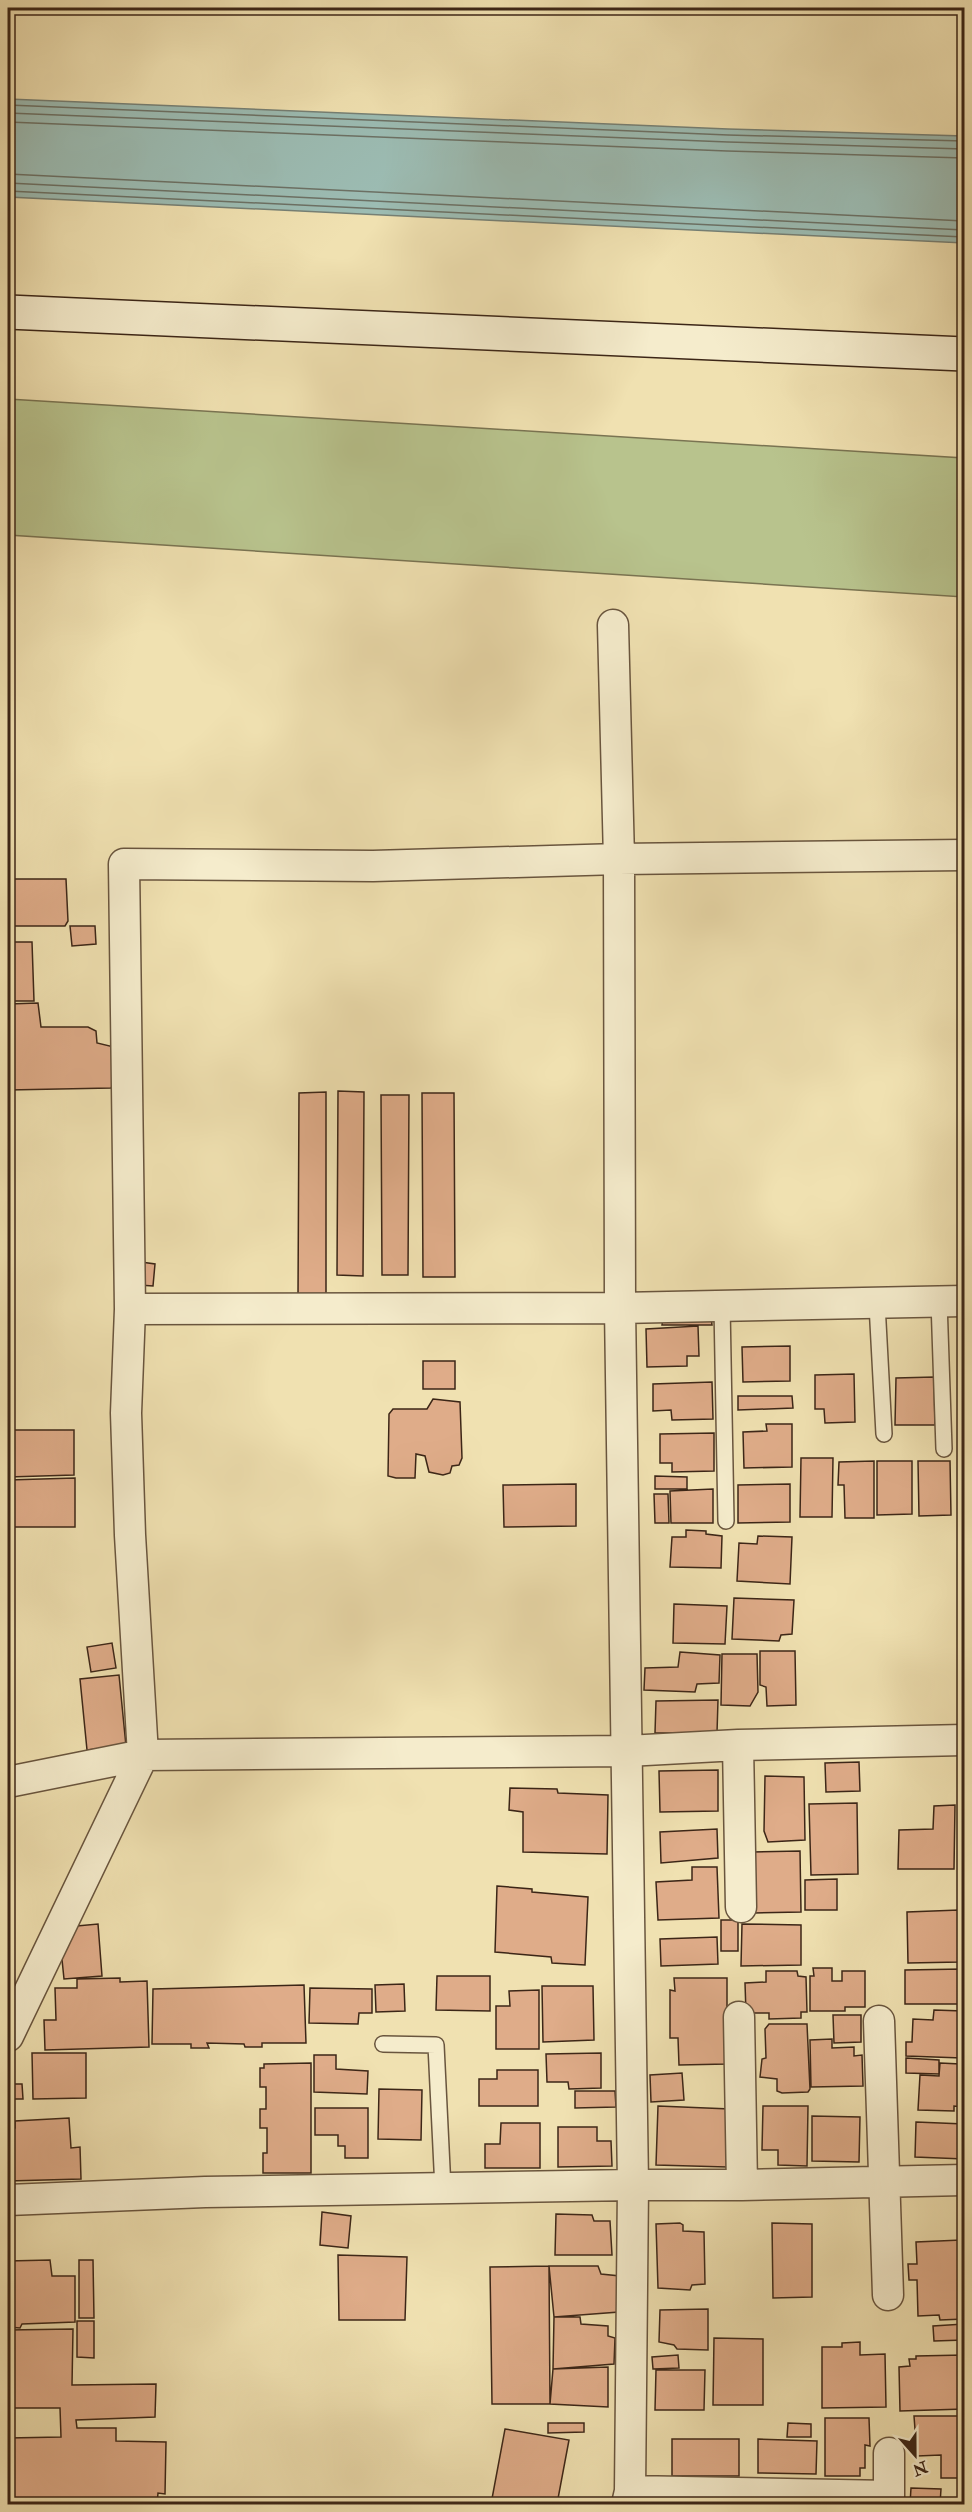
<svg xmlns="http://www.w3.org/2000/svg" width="972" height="2512" font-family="'IM FELL Double Pica',serif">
  <rect width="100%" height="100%" fill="#f0e1b1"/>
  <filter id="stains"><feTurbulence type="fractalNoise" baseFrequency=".00333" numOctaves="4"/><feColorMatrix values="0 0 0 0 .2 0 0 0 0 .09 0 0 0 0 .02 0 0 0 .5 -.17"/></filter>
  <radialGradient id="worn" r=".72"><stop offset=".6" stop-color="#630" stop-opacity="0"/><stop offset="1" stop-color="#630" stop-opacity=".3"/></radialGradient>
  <path fill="#b8c38d" stroke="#7a7452" stroke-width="1.5" d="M 8,399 L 964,458 L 964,597 L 8,535 Z"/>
  <path fill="#9cbcb3" stroke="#768075" stroke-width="1.5" d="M 8,99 L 728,129 L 964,136 L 964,243 L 8,197 Z"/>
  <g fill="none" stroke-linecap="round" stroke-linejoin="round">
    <path stroke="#6c7165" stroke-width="1.5" d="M 8,105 L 728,135 L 964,141
      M 8,113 L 728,142 L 964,149
      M 8,122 L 727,151 L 964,158
      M 8,174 L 964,221
      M 8,183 L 964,230
      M 8,191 L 964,237"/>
  </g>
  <path fill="#dfac89" stroke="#3c2617" stroke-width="1.5" d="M 8,879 L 66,879 L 68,921 L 65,926 L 8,926 Z
    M 70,926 L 95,926 L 96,944 L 72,946 Z
    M 8,942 L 32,942 L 34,1001 L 8,1001 Z
    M 38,1003 L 41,1027 L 88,1027 L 96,1031 L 97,1043 L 114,1047 L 115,1080 L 111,1088 L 8,1090 L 8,1004 Z
    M 338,1091 L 364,1092 L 363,1276 L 337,1275 Z
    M 326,1092 L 326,1298 L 298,1298 L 299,1093 Z
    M 422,1093 L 454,1093 L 455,1277 L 423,1277 Z
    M 381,1095 L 409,1095 L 408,1275 L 382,1275 Z
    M 141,1262 L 155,1264 L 153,1286 L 139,1285 Z
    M 663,1317 L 711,1317 L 712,1325 L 662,1325 Z
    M 698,1326 L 699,1356 L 687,1356 L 687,1366 L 647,1367 L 646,1329 Z
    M 790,1346 L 790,1381 L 743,1382 L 742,1347 Z
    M 423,1361 L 455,1361 L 455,1389 L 423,1389 Z
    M 854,1374 L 855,1422 L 825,1423 L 824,1409 L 815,1409 L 815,1375 Z
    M 934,1377 L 935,1425 L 895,1425 L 896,1378 Z
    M 712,1382 L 713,1419 L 672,1420 L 671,1410 L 653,1411 L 653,1384 Z
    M 738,1396 L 792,1396 L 793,1408 L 738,1410 Z
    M 433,1399 L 460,1402 L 462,1458 L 459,1465 L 452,1466 L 450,1473 L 443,1475 L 429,1472 L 425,1456 L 416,1454 L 415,1478 L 396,1478 L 388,1476 L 389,1414 L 393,1409 L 427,1409 Z
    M 766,1424 L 792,1424 L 792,1467 L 744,1468 L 743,1432 L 767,1431 Z
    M 8,1430 L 74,1430 L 74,1475 L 8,1477 Z
    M 714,1433 L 714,1471 L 672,1472 L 672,1463 L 660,1463 L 660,1434 Z
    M 801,1458 L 833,1458 L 832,1517 L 800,1517 Z
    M 874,1461 L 874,1518 L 845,1518 L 844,1485 L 838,1485 L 839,1462 Z
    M 877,1461 L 912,1461 L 912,1514 L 877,1515 Z
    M 918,1461 L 950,1461 L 951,1515 L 919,1516 Z
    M 655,1476 L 687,1477 L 687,1489 L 655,1489 Z
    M 75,1478 L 75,1527 L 8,1527 L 8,1480 Z
    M 576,1484 L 576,1526 L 504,1527 L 503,1485 Z
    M 790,1484 L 790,1522 L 738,1523 L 738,1485 Z
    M 713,1489 L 713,1523 L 671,1523 L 670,1491 Z
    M 654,1494 L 668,1494 L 669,1523 L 655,1523 Z
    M 686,1530 L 706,1531 L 706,1534 L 722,1536 L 721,1568 L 670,1567 L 672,1537 L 686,1537 Z
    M 758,1536 L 792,1537 L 790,1584 L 737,1581 L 739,1543 L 757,1544 Z
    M 734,1598 L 794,1600 L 792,1634 L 781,1635 L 779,1641 L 732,1639 Z
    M 674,1604 L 727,1606 L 725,1644 L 673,1643 Z
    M 112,1643 L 116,1668 L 91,1672 L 87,1647 Z
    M 760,1651 L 795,1651 L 796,1705 L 767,1706 L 766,1687 L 760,1685 Z
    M 680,1652 L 720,1655 L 719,1683 L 697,1684 L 695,1692 L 644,1690 L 645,1668 L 678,1667 Z
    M 722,1654 L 757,1654 L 758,1692 L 750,1706 L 721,1705 Z
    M 119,1675 L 126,1746 L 87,1750 L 80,1679 Z
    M 718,1700 L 717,1733 L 655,1733 L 656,1701 Z
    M 859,1762 L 860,1791 L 826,1792 L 825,1763 Z
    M 718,1770 L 718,1811 L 660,1812 L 659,1771 Z
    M 765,1776 L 804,1777 L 805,1840 L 768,1842 L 764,1831 Z
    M 510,1788 L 557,1789 L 558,1793 L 608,1795 L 607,1854 L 523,1852 L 523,1812 L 509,1810 Z
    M 857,1803 L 858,1874 L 811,1875 L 809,1804 Z
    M 955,1805 L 954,1869 L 898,1869 L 899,1830 L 933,1829 L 934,1806 Z
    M 717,1829 L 718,1858 L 661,1863 L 660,1832 Z
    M 800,1851 L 801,1912 L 754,1913 L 752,1852 Z
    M 692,1867 L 717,1867 L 719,1918 L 658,1920 L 656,1882 L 692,1880 Z
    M 837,1879 L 837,1910 L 805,1910 L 805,1880 Z
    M 497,1886 L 532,1889 L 532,1892 L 588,1897 L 585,1965 L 552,1963 L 551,1957 L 495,1952 Z
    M 959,1910 L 960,1962 L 908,1963 L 907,1912 Z
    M 721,1920 L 738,1920 L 738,1951 L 721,1951 Z
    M 98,1924 L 102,1976 L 64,1979 L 60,1940 L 66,1927 Z
    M 742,1924 L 801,1925 L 801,1965 L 741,1966 Z
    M 717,1937 L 718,1964 L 661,1966 L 660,1939 Z
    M 813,1968 L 832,1968 L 832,1981 L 842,1981 L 842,1971 L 865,1971 L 865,2007 L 845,2007 L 845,2011 L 810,2011 L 810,1976 L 814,1976 Z
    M 963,1969 L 963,2004 L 905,2004 L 905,1970 Z
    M 766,1971 L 797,1971 L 798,1976 L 806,1977 L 807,2012 L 801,2012 L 801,2018 L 769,2019 L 769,2013 L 746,2013 L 745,1983 L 766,1982 Z
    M 437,1976 L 490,1976 L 490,2011 L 436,2010 Z
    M 120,1978 L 120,1982 L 147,1981 L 149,2047 L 45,2050 L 44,2020 L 56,2020 L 55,1988 L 77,1988 L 77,1979 Z
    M 674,1978 L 727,1978 L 727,2064 L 679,2065 L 678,2038 L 670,2038 L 670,1990 L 675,1991 Z
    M 404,1984 L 405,2011 L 376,2012 L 375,1985 Z
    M 304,1985 L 306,2043 L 262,2043 L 262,2047 L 245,2047 L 244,2044 L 207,2043 L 209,2048 L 191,2048 L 191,2044 L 152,2044 L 153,1989 Z
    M 542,1986 L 593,1986 L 594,2040 L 543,2042 Z
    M 310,1988 L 372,1989 L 372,2013 L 359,2013 L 358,2024 L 309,2023 Z
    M 539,1990 L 539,2049 L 496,2049 L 496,2006 L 510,2006 L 509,1991 Z
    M 934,2010 L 963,2011 L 962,2058 L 906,2056 L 906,2042 L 912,2042 L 913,2019 L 933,2020 Z
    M 833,2015 L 861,2015 L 861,2042 L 834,2043 Z
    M 769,2024 L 807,2024 L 810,2089 L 808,2092 L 782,2093 L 777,2091 L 777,2079 L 760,2077 L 762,2059 L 766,2058 L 765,2029 Z
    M 832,2039 L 832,2048 L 854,2047 L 854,2056 L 862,2055 L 863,2086 L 811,2087 L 810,2040 Z
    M 32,2053 L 86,2053 L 86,2098 L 33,2099 Z
    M 601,2053 L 601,2088 L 569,2089 L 568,2082 L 547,2082 L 546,2054 Z
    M 314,2055 L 336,2055 L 336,2069 L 368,2071 L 367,2094 L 314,2092 Z
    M 906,2058 L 939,2060 L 939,2074 L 906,2073 Z
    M 311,2063 L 311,2173 L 263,2173 L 263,2153 L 267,2153 L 267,2128 L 260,2128 L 260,2109 L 266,2109 L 266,2087 L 260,2087 L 260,2068 L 264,2068 L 264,2064 Z
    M 940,2063 L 960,2064 L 960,2072 L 964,2072 L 964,2107 L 954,2106 L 954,2111 L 918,2110 L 920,2075 L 939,2076 Z
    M 497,2070 L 538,2070 L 538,2106 L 479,2106 L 479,2079 L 497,2079 Z
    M 682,2073 L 684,2100 L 651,2102 L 650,2075 Z
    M 8,2084 L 22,2084 L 23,2099 L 8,2099 Z
    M 379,2089 L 422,2090 L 421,2140 L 378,2139 Z
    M 575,2091 L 615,2091 L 616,2107 L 575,2108 Z
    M 658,2106 L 730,2109 L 727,2167 L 656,2165 Z
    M 763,2106 L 808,2106 L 807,2166 L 778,2165 L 778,2150 L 762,2150 Z
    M 315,2108 L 368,2108 L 368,2158 L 345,2158 L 345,2146 L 338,2146 L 338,2135 L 315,2135 Z
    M 812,2116 L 860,2117 L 859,2162 L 812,2161 Z
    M 69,2118 L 71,2148 L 80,2147 L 81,2179 L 8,2181 L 8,2128 L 15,2128 L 15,2121 Z
    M 916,2122 L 964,2124 L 964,2159 L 915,2157 Z
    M 501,2123 L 540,2123 L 540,2168 L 485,2168 L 485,2144 L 500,2144 Z
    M 558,2127 L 597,2127 L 597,2141 L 611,2141 L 612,2166 L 558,2167 Z
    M 322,2212 L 351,2216 L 348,2248 L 320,2245 Z
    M 556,2214 L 592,2215 L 594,2221 L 610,2221 L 612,2255 L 555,2255 Z
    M 680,2223 L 683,2225 L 683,2231 L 704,2232 L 705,2284 L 692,2285 L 690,2290 L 658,2288 L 656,2224 Z
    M 772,2223 L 812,2224 L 812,2297 L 773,2298 Z
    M 961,2240 L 964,2319 L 940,2320 L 939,2315 L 918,2316 L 917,2280 L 909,2280 L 908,2264 L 917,2264 L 916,2242 Z
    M 338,2255 L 407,2257 L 405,2320 L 339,2320 Z
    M 50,2260 L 52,2276 L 75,2276 L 75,2322 L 22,2324 L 20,2328 L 8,2327 L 8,2261 Z
    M 79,2260 L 93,2260 L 94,2318 L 79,2318 Z
    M 549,2266 L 598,2266 L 601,2274 L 620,2276 L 619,2312 L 554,2317 Z
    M 549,2266 L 550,2404 L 492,2404 L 490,2267 Z
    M 708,2309 L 708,2350 L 677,2349 L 674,2345 L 659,2342 L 660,2310 Z
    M 554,2317 L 580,2317 L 581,2324 L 608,2326 L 608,2336 L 615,2338 L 614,2364 L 553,2369 Z
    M 77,2321 L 94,2321 L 94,2358 L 77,2357 Z
    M 964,2324 L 964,2340 L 934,2341 L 933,2326 Z
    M 73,2329 L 72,2385 L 156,2384 L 155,2417 L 76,2420 L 77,2428 L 116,2428 L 116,2441 L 166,2442 L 165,2494 L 158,2493 L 157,2504 L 8,2504 L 8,2438 L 61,2437 L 60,2408 L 8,2408 L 8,2330 Z
    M 714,2338 L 763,2339 L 763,2405 L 713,2405 Z
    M 860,2342 L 860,2355 L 885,2354 L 886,2407 L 822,2408 L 822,2347 L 842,2347 L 842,2343 Z
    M 678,2355 L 679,2368 L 653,2369 L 652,2357 Z
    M 964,2355 L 964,2409 L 900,2411 L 899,2367 L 910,2366 L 909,2359 L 916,2359 L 916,2356 Z
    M 608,2367 L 608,2407 L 550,2404 L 553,2369 Z
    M 656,2370 L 705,2370 L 704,2410 L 655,2410 Z
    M 914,2416 L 964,2416 L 964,2478 L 941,2478 L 941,2455 L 917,2456 Z
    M 825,2418 L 869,2418 L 870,2446 L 865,2445 L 865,2468 L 860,2468 L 860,2476 L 825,2476 Z
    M 548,2423 L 584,2423 L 584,2432 L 548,2433 Z
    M 788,2423 L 811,2424 L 811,2437 L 787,2437 Z
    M 505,2429 L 569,2440 L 557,2504 L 491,2504 Z
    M 672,2439 L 739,2439 L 739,2476 L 672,2476 Z
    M 758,2439 L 817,2441 L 816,2474 L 758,2473 Z
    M 911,2488 L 941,2489 L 940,2504 L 910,2504 Z"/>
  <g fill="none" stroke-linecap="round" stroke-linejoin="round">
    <defs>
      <path id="lane" d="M 939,1301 L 944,1449
        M 877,1304 L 884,1434
        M 722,1306 L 726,1521
        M 383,2044 L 436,2045 L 443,2189"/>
      <path id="street" d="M 613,625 L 619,859 L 620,1308 L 633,2185 L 630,2491 L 627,2504
        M 130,1309 L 620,1308 L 964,1301
        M 738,1745 L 741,1907
        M 8,1782 L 143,1755 L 627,1751 L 738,1745 L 964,1740
        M 739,2017 L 742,2185
        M 879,2021 L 888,2295
        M 8,2036 L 143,1755 L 130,1535 L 126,1413 L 130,1309 L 124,864 L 373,866 L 619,859 L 964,855
        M 8,2200 L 205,2192 L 633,2185 L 742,2185 L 964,2180
        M 889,2453 L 889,2504
        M 630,2491 L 889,2496"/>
      <path id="secondary" d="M 8,312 L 964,354"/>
    </defs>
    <use href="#lane" stroke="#69553e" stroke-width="18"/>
    <use href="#street" stroke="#69553e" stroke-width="33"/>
    <use href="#secondary" stroke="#3c2617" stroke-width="36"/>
    <use href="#lane" stroke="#f5eccc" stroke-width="15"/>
    <use href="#street" stroke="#f5eccc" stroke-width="30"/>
    <use href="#secondary" stroke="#f5eccc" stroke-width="33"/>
  </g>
  <rect width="972" height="2512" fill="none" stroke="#f0e1b1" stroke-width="30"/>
  <rect x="9" y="9" width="954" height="2494" fill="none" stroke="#3c2617" stroke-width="3"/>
  <rect x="15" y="15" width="942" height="2482" fill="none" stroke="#3c2617" stroke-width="1.5"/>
  <g transform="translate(915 2455) rotate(159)" stroke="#f5eccc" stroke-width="4.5" paint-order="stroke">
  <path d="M0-4.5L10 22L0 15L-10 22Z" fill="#3c2617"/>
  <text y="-9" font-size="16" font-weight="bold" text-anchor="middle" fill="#3c2617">N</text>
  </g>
  <rect width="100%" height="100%" filter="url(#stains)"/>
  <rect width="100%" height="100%" fill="url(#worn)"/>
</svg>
